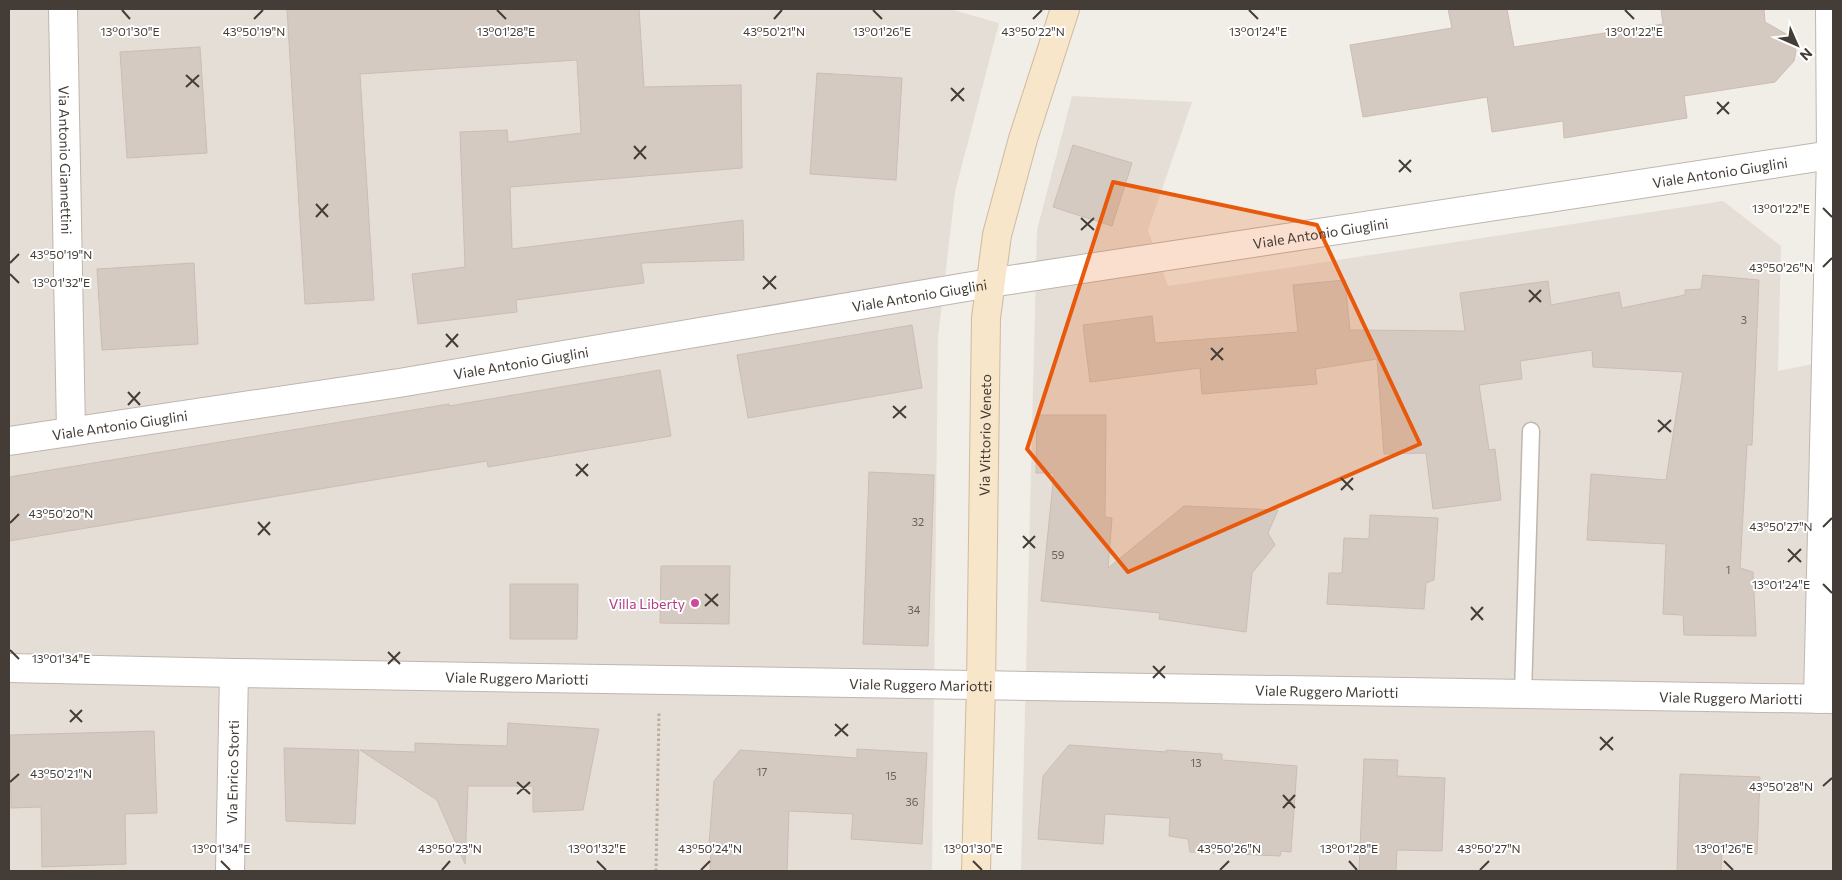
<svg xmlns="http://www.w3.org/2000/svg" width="1842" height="880" font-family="Commissioner,sans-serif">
  <rect width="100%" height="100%" fill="#f1ede7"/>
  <path fill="#e5ded6" d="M 9,9 L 950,9 L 999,23 L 955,192 L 938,337 L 932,871 L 9,871 Z
    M 1072,96 L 1192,102 L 1148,230 L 1168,286 L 1723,201 L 1781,246 L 1778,371 L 1833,360 L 1833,871 L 1021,871 L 1037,230 Z"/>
  <path fill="#d5cac1" stroke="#ccbdb2" d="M 287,9 L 639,9 L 644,87 L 741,85 L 742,168 L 510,187 L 512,249 L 743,220 L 744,260 L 641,263 L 644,283 L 516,300 L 517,312 L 418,324 L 412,274 L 465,267 L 460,132 L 507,130 L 508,142 L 581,133 L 577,60 L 360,74 L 374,300 L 305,304 Z
    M 1448,9 L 1507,9 L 1514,47 L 1663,24 L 1661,9 L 1764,9 L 1765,22 L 1786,34 L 1793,42 L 1796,51 L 1794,61 L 1775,82 L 1684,96 L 1687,118 L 1564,138 L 1563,121 L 1492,132 L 1487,97 L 1363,117 L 1350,45 L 1452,28 Z
    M 200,47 L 207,153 L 127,158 L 120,52 Z
    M 817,73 L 902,78 L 896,180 L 810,174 Z
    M 1073,145 L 1132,163 L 1112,226 L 1053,207 Z
    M 194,263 L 198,344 L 102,350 L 97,269 Z
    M 1703,275 L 1759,280 L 1752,445 L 1747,445 L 1740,568 L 1753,572 L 1756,636 L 1684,635 L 1683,615 L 1663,614 L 1666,544 L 1587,540 L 1591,474 L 1666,480 L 1683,372 L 1593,367 L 1592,350 L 1520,361 L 1522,379 L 1479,385 L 1489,450 L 1495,449 L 1501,500 L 1433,509 L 1426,453 L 1384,454 L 1377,359 L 1315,369 L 1317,384 L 1202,394 L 1200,368 L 1090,382 L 1083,325 L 1152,316 L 1155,343 L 1298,332 L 1293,285 L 1345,280 L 1350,330 L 1465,331 L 1460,293 L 1548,281 L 1551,305 L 1619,292 L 1622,308 L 1685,295 L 1685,290 L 1701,289 Z
    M 912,325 L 922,388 L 748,418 L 737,355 Z
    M 660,370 L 671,436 L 488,467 L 487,461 L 9,541 L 9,477 L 449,404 L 449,406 Z
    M 1037,415 L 1106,415 L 1105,517 L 1112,518 L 1108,568 L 1184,506 L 1278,510 L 1268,533 L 1275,545 L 1252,573 L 1246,632 L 1159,619 L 1160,613 L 1041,601 L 1054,473 L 1036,473 Z
    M 869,472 L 934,475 L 928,646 L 863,644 Z
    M 1370,515 L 1438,518 L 1434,580 L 1426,583 L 1424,609 L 1327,604 L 1329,573 L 1342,573 L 1344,538 L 1369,539 Z
    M 661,566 L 730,566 L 729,624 L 660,623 Z
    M 510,584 L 578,584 L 577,639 L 510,639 Z
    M 508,723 L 599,729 L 583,810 L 533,812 L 533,786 L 468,786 L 465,864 L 437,800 L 360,750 L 415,752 L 415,743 L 507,746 Z
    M 154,731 L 157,813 L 125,814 L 126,864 L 42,867 L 41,807 L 11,808 L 10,735 Z
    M 1069,745 L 1166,752 L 1166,750 L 1222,754 L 1222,760 L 1297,766 L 1291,852 L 1281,851 L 1280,856 L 1190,852 L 1188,839 L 1169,836 L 1170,818 L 1105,814 L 1103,844 L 1038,839 L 1043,776 Z
    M 284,748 L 359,750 L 355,824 L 286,821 Z
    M 857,749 L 927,753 L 922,844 L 851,839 L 853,814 L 789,811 L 787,871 L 710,871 L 711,844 L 709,844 L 714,781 L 740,750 L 857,758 Z
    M 1364,759 L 1398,760 L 1397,776 L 1445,778 L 1442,851 L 1397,850 L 1396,871 L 1359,871 Z
    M 1680,774 L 1760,777 L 1757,854 L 1722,853 L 1721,871 L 1677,871 Z"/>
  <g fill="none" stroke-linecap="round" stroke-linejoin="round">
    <defs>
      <path id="lane" d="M 1523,694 L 1531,431"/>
      <g id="street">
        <path id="s1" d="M 63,9 L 71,431"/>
        <path id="s2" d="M 9,441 L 399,383 L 990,283 L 1831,155"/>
        <path id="s3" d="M 9,668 L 234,673 L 1833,699"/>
        <path d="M 1818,699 L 1831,155 L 1830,9"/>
        <path id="s4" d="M 230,871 L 234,673"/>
      </g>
      <g id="secondary">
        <path id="s5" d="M 976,871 L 981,685 L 986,318 L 997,235 L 1023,139 L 1065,9"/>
      </g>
    </defs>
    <use href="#lane" stroke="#bfb6ae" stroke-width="19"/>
    <use href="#street" stroke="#bfb6ae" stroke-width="30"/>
    <use href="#secondary" stroke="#cfba9e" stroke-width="30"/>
    <path stroke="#bcac9e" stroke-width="3" stroke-dasharray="2.5 2.5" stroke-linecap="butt" d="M 656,871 L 659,713"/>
    <use href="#lane" stroke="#fff" stroke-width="16"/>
    <use href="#street" stroke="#fff" stroke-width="28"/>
    <use href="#secondary" stroke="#f8e6ca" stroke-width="28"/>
  </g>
  <path fill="#e8590c" fill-opacity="0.2" stroke="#e8590c" stroke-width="4" stroke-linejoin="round" d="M 1113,182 L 1317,225 L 1420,444 L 1128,572 L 1027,449 Z"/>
  <path fill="none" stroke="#443d37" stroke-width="2" d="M 122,10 L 130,19M 497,10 L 506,19M 873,10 L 882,19M 1249,10 L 1258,19M 1625,10 L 1634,19M 254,19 L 263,10M 774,19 L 782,10M 1033,19 L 1042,10M 186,75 L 199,87M 186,87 L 199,75M 951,88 L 964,101M 951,101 L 964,88M 1717,102 L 1729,114M 1717,114 L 1729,102M 634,146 L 646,159M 634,159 L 646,146M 1399,160 L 1411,172M 1399,172 L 1411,160M 316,204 L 328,217M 1823,208 L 1832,217M 316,217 L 328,204M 1081,218 L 1094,230M 1081,230 L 1094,218M 10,263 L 19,254M 1823,267 L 1832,258M 10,274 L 19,283M 763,276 L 776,289M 763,289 L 776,276M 1529,290 L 1541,302M 1529,302 L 1541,290M 446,334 L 458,347M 446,347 L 458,334M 1211,348 L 1223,360M 1211,360 L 1223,348M 128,392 L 140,405M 128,405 L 140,392M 893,406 L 906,418M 893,418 L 906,406M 1658,420 L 1671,432M 1658,432 L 1671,420M 576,464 L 588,476M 576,476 L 588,464M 1341,478 L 1353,490M 1341,490 L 1353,478M 258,522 L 270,535M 10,523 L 19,514M 1823,527 L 1832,518M 258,535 L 270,522M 1023,536 L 1035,548M 1023,548 L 1035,536M 1788,549 L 1801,562M 1788,562 L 1801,549M 1823,584 L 1832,593M 705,594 L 718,606M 705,606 L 718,594M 1471,607 L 1483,620M 1471,620 L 1483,607M 10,650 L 19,659M 388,652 L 400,664M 388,664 L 400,652M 1153,666 L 1165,678M 1153,678 L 1165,666M 70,710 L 82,722M 70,722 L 82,710M 835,724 L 848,736M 835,736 L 848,724M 1600,737 L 1613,750M 1600,750 L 1613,737M 10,782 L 19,774M 517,782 L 530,794M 1823,786 L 1832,778M 517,794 L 530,782M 1283,795 L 1295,808M 1283,808 L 1295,795M 221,861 L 230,870M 597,861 L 606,870M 973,861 L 982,870M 1349,861 L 1357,870M 1724,861 L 1733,870M 442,870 L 450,861M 701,870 L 710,861M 1220,870 L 1229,861M 1480,870 L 1489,861"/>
  <circle fill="#d1479c" stroke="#fff" stroke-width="2" cx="695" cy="603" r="5"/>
  <g text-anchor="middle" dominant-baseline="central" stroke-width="4" stroke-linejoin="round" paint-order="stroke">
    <g font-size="11" fill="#68605a">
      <text x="1744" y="319">3</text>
      <text x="918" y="521">32</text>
      <text x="1058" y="554">59</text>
      <text x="1728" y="569">1</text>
      <text x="914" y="609">34</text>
      <text x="1196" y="762">13</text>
      <text x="762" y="771">17</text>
      <text x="891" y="775">15</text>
      <text x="912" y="801">36</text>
    </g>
    <g font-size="14" fill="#443d37" stroke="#fff">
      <text stroke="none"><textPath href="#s1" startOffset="151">Via Antonio Giannettini</textPath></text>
      <text stroke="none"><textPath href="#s2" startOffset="1732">Viale Antonio Giuglini</textPath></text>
      <text stroke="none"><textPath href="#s2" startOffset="1328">Viale Antonio Giuglini</textPath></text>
      <text stroke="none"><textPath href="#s2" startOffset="922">Viale Antonio Giuglini</textPath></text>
      <text stroke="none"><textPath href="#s2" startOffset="518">Viale Antonio Giuglini</textPath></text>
      <text stroke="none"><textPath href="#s2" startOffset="112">Viale Antonio Giuglini</textPath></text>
      <text stroke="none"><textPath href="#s5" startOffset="436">Via Vittorio Veneto</textPath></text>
      <text stroke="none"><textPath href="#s3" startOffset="508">Viale Ruggero Mariotti</textPath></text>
      <text stroke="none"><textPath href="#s3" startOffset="912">Viale Ruggero Mariotti</textPath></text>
      <text stroke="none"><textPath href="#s3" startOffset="1318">Viale Ruggero Mariotti</textPath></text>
      <text stroke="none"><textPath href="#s3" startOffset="1722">Viale Ruggero Mariotti</textPath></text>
      <text stroke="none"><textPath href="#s4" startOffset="99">Via Enrico Storti</textPath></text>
    </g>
    <g font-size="14" fill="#b23c85" stroke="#fff" text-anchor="end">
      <text x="685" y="603">Villa Liberty</text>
    </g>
  </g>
  <g font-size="12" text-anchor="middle" fill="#443d37" stroke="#fff" stroke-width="4" stroke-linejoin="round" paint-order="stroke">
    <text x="130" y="36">13°01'30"E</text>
    <text x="254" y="36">43°50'19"N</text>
    <text x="506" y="36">13°01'28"E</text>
    <text x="774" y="36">43°50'21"N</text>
    <text x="882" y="36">13°01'26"E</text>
    <text x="1033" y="36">43°50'22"N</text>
    <text x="1258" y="36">13°01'24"E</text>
    <text x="1634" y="36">13°01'22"E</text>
    <text x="1781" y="213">13°01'22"E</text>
    <text x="61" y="259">43°50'19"N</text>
    <text x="1781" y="272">43°50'26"N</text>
    <text x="61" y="287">13°01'32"E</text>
    <text x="61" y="518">43°50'20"N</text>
    <text x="1781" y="531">43°50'27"N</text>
    <text x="1781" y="589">13°01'24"E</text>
    <text x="61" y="663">13°01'34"E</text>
    <text x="61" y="778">43°50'21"N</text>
    <text x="1781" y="791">43°50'28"N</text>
    <text x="221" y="853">13°01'34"E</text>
    <text x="450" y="853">43°50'23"N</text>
    <text x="1229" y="853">43°50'26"N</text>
    <text x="1489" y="853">43°50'27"N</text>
    <text x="597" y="853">13°01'32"E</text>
    <text x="710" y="853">43°50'24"N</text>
    <text x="973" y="853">13°01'30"E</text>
    <text x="1349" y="853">13°01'28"E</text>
    <text x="1724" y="853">13°01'26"E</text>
  </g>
  <rect width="1842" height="880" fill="none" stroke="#443d37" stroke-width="20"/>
  <g transform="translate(1797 45) rotate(135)" stroke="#ffffff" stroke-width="4" paint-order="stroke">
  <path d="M0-4L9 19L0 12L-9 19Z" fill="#443d37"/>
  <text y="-8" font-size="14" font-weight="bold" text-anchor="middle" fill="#443d37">N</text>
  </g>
</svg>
